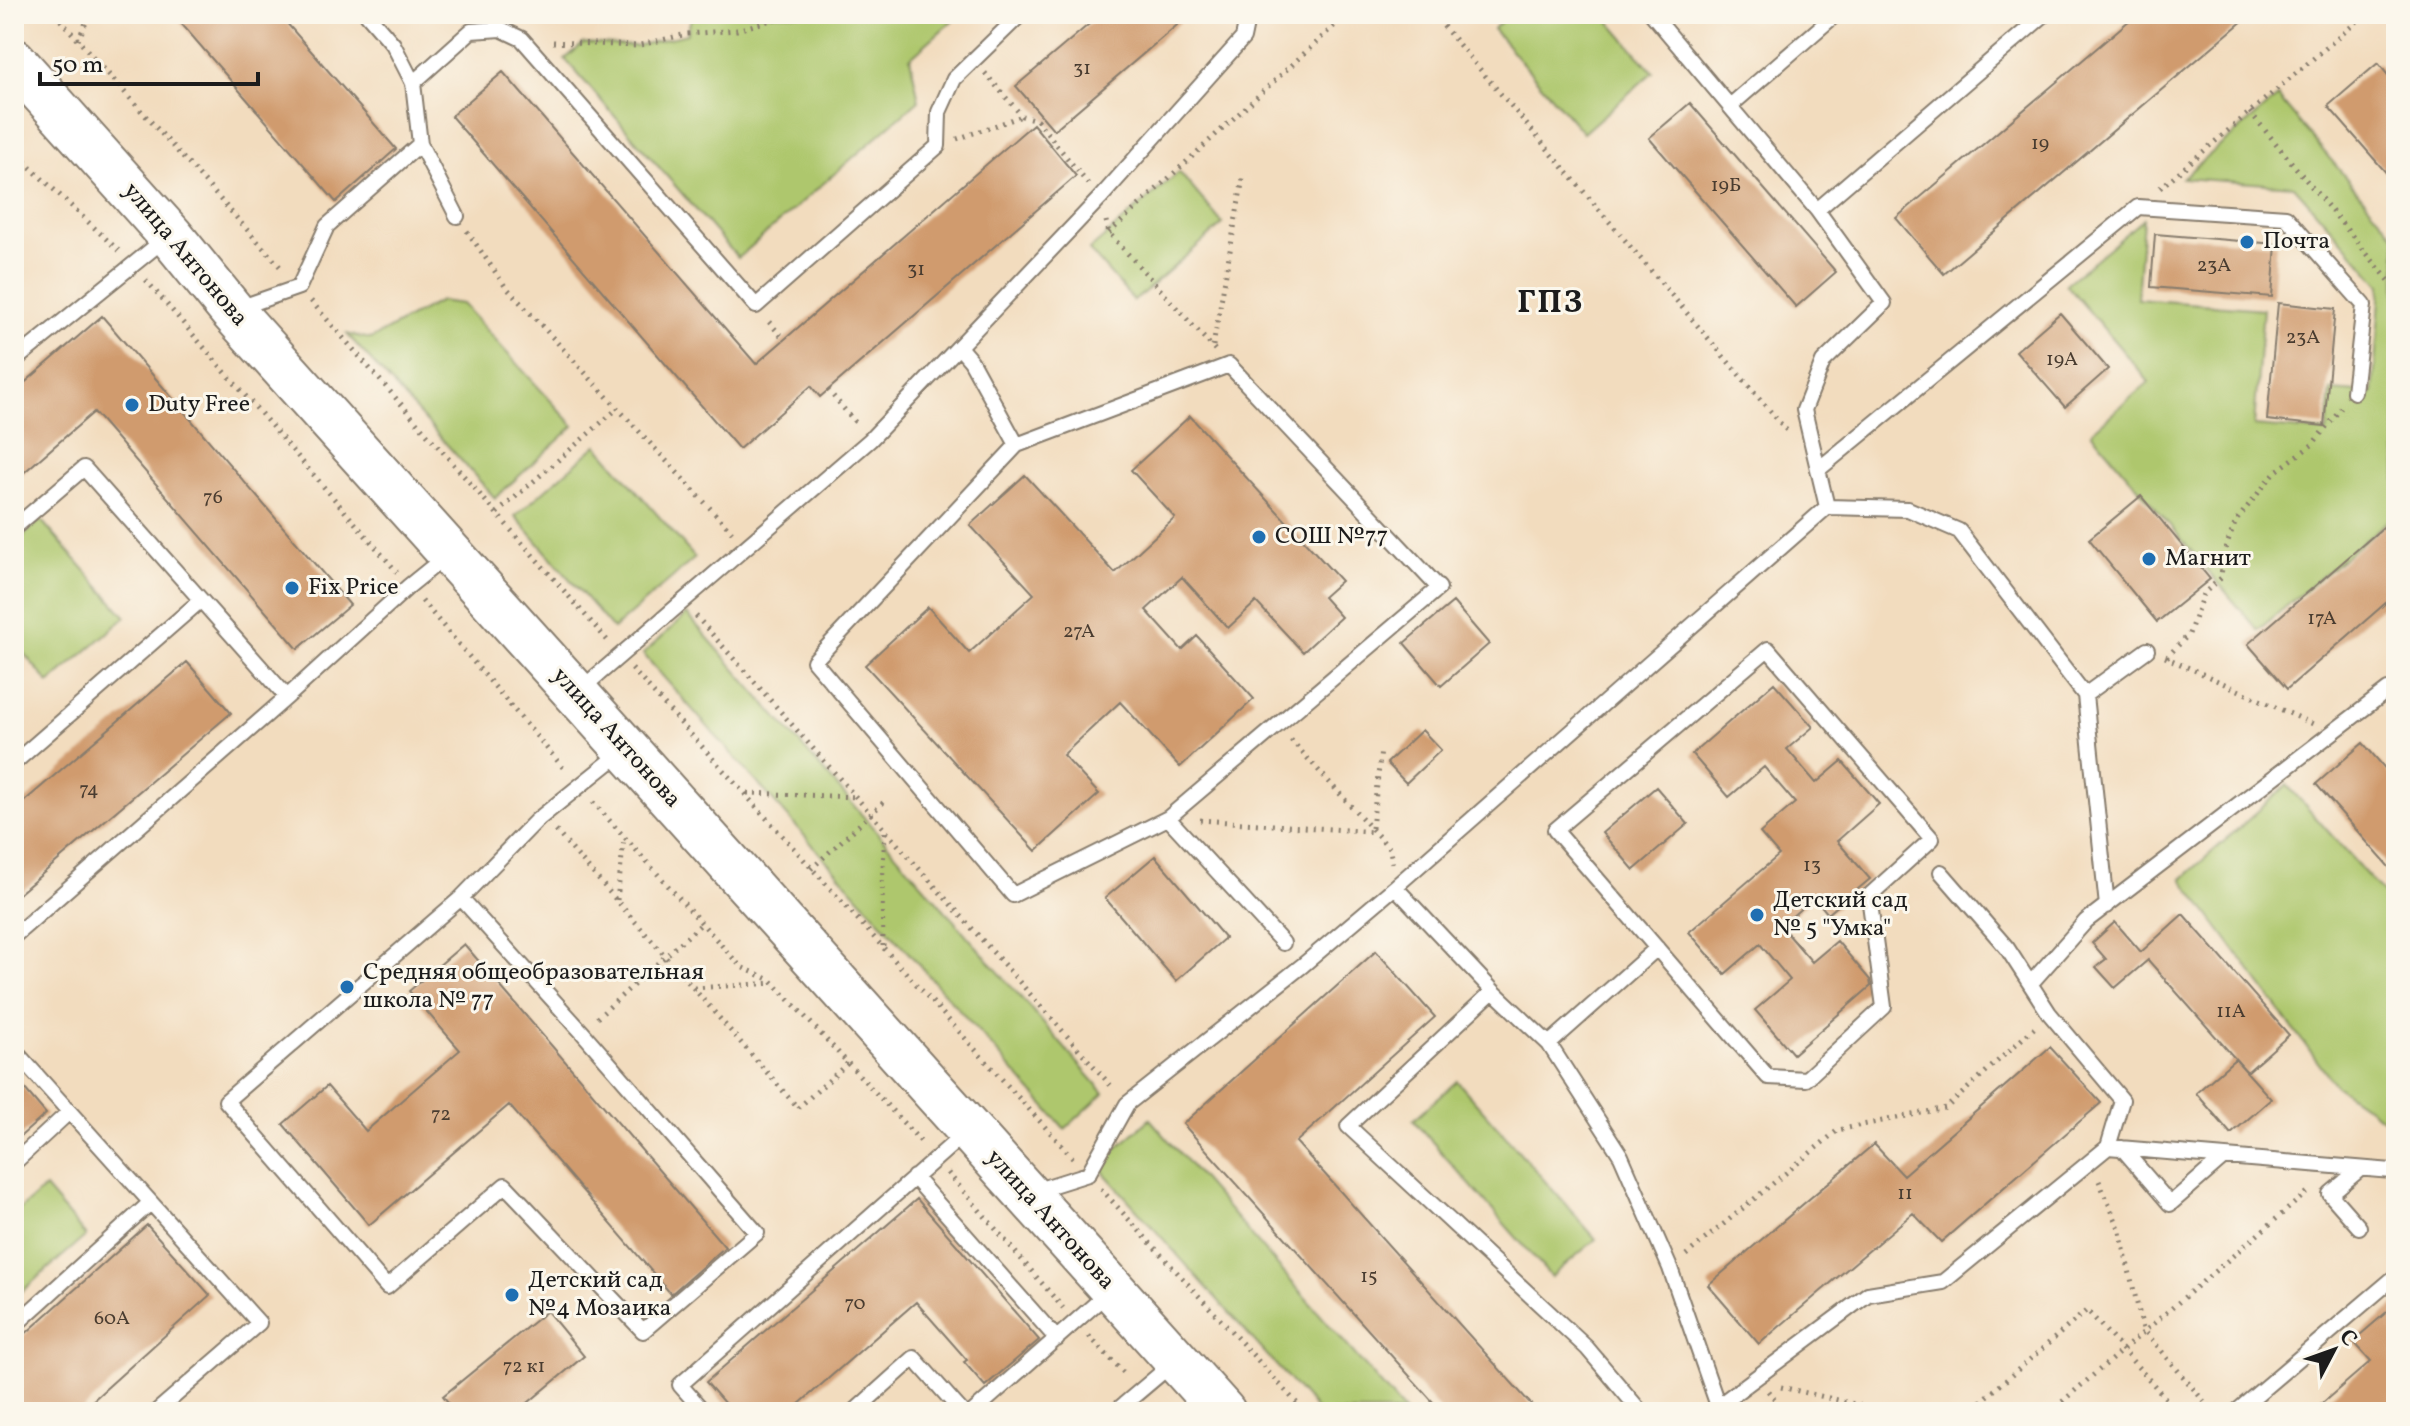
<svg xmlns="http://www.w3.org/2000/svg" width="2410" height="1426" font-family="Vollkorn,serif">
  <rect width="100%" height="100%" fill="#fbf7ec"/>
  <filter id="ink" filterUnits="userSpaceOnUse"><feTurbulence type="fractalNoise" baseFrequency=".0125" numOctaves="2"/><feDisplacementMap in="SourceGraphic" scale="16" xChannelSelector="R" yChannelSelector="G"/><feConvolveMatrix kernelMatrix="1 2 1 2 8 2 1 2 1" color-interpolation-filters="sRGB"/></filter>
  <filter id="wash" filterUnits="userSpaceOnUse"><feTurbulence type="fractalNoise" baseFrequency=".006" numOctaves="4" result="noise"/><feDisplacementMap in="SourceGraphic" scale="32" xChannelSelector="R" yChannelSelector="G"/><feGaussianBlur stdDeviation="1.8" result="paint"/><feColorMatrix in="noise" values="0 0 0 0 0 0 0 0 0 0 0 0 0 0 0 0 0 1.4 0 .05"/><feComposite in="paint" operator="in"/></filter>
  <g filter="url(#wash)">
    <rect width="100%" height="100%" fill="#f2dcbe"/>
    <path fill="#aec76d" stroke="#657244" stroke-width="2" d="M 692,14 L 960,14 L 910,58 L 919,100 L 738,258 L 565,59 L 584,43 L 636,46 L 687,34 Z
      M 1510,14 L 1603,14 L 1653,72 L 1583,133 L 1493,29 Z
      M 2278,97 L 2396,237 L 2396,514 L 2258,630 L 2091,432 L 2149,382 L 2066,284 L 2143,219 L 2137,299 L 2263,309 L 2254,426 L 2327,432 L 2331,390 L 2373,393 L 2381,285 L 2294,186 L 2182,178 Z
      M 1179,172 L 1223,224 L 1134,301 L 1089,250 Z
      M 440,301 L 462,304 L 574,426 L 495,498 L 347,334 L 371,339 Z
      M 597,445 L 695,558 L 613,629 L 515,516 Z
      M 41,520 L 126,617 L 49,683 L 14,642 L 14,544 Z
      M 687,614 L 1104,1093 L 1065,1129 L 643,654 Z
      M 2287,785 L 2396,908 L 2396,1127 L 2335,1085 L 2182,879 Z
      M 1457,1081 L 1596,1239 L 1551,1277 L 1413,1120 Z
      M 1150,1119 L 1405,1412 L 1318,1412 L 1097,1165 Z
      M 45,1188 L 86,1236 L 14,1298 L 14,1214 Z"/>
    <g id="blocks">
      <path fill="#d09b6e" d="M 173,14 L 279,14 L 396,149 L 336,202 Z
        M 1101,14 L 1190,14 L 1054,130 L 1016,86 Z
        M 2137,14 L 2251,14 L 1944,274 L 1896,218 Z
        M 2378,63 L 2396,85 L 2396,184 L 2328,106 Z
        M 503,72 L 756,364 L 1033,124 L 1076,176 L 820,397 L 811,386 L 739,449 L 451,116 Z
        M 1690,103 L 1836,272 L 1796,307 L 1649,138 Z
        M 2155,234 L 2276,244 L 2272,297 L 2151,287 Z
        M 2278,303 L 2335,309 L 2324,426 L 2267,420 Z
        M 2060,313 L 2108,369 L 2065,407 L 2016,351 Z
        M 102,316 L 350,605 L 298,649 L 94,412 L 14,481 L 14,392 Z
        M 1190,416 L 1341,581 L 1323,597 L 1341,617 L 1303,652 L 1256,602 L 1228,628 L 1182,577 L 1146,610 L 1182,650 L 1197,636 L 1254,699 L 1180,767 L 1120,702 L 1063,755 L 1099,794 L 1036,851 L 865,665 L 928,607 L 969,653 L 1034,594 L 970,525 L 1025,475 L 1115,573 L 1175,518 L 1131,470 Z
        M 2141,496 L 2210,579 L 2157,622 L 2089,539 Z
        M 2396,516 L 2396,594 L 2287,689 L 2248,644 Z
        M 1453,602 L 1489,644 L 1441,686 L 1404,643 Z
        M 187,662 L 231,713 L 14,898 L 14,810 Z
        M 1774,683 L 1813,727 L 1787,749 L 1816,783 L 1842,761 L 1879,804 L 1837,841 L 1870,879 L 1828,914 L 1814,897 L 1781,926 L 1812,962 L 1837,941 L 1870,980 L 1871,986 L 1793,1054 L 1755,1010 L 1790,980 L 1760,944 L 1725,974 L 1689,932 L 1779,855 L 1760,833 L 1795,803 L 1764,767 L 1729,797 L 1692,754 Z
        M 1422,730 L 1441,750 L 1406,783 L 1387,763 Z
        M 2363,743 L 2396,781 L 2396,875 L 2316,784 Z
        M 1656,787 L 1688,824 L 1634,870 L 1602,833 Z
        M 1155,856 L 1225,938 L 1176,981 L 1105,898 Z
        M 2183,914 L 2289,1035 L 2247,1072 L 2148,960 L 2115,988 L 2096,967 L 2106,959 L 2092,943 L 2115,922 L 2141,952 Z
        M 464,944 L 725,1247 L 671,1294 L 509,1105 L 369,1225 L 283,1124 L 327,1086 L 366,1131 L 460,1050 L 409,991 Z
        M 1376,951 L 1435,1017 L 1296,1142 L 1538,1412 L 1442,1412 L 1183,1124 Z
        M 2050,1047 L 2101,1103 L 1941,1242 L 1913,1213 L 1759,1344 L 1708,1285 L 1874,1144 L 1903,1175 Z
        M 2235,1059 L 2271,1099 L 2231,1134 L 2196,1093 Z
        M 14,1076 L 46,1114 L 14,1142 Z
        M 917,1199 L 1039,1340 L 985,1386 L 964,1362 L 967,1360 L 916,1302 L 790,1412 L 732,1412 L 706,1382 Z
        M 147,1225 L 210,1295 L 80,1412 L 14,1412 L 14,1344 Z
        M 2396,1304 L 2396,1412 L 2312,1412 L 2371,1361 L 2353,1341 Z
        M 547,1311 L 584,1356 L 517,1412 L 456,1412 L 443,1396 Z"/>
    </g>
  </g>
  <g filter="url(#ink)">
    <use href="#blocks" fill-opacity="0" stroke="#877c6d" stroke-width="2"/>
    <g fill="none" stroke-linecap="round" stroke-linejoin="round">
      <defs>
        <path id="lane" d="M 367,14 L 393,44 L 413,83
          M 1652,14 L 1817,210 L 1884,303 L 1823,362 L 1804,410 L 1827,507
          M 1730,106 L 1836,14
          M 420,144 L 457,216
          M 1817,210 L 2045,14
          M 236,309 L 299,287 L 327,226 L 420,144 L 413,83 L 471,31 L 501,29 L 522,39 L 756,306 L 938,146 L 939,112 L 954,79 L 1021,14
          M 959,347 L 971,361 L 1017,445 L 814,661 L 1013,895 L 1168,818 L 1283,943
          M 14,361 L 166,238
          M 1017,445 L 1229,365 L 1439,588 L 1168,818
          M 1819,469 L 2138,207 L 2286,217 L 2364,305 L 2354,392
          M 14,528 L 84,468 L 201,600
          M 1768,649 L 1932,839 L 1869,896 L 1884,1007 L 1806,1079 L 1768,1077 L 1555,830 Z
          M 579,691 L 870,440 L 1100,198 L 1243,38 L 1248,14
          M 2085,695 L 2107,906
          M 14,763 L 201,600 L 287,697
          M 1941,872 L 2007,948 L 2049,1013 L 2122,1100 L 2108,1147
          M 1395,887 L 1493,991 L 1348,1126 L 1587,1348 L 1641,1412
          M 461,898 L 582,1032 L 757,1233 L 643,1331 L 505,1185 L 387,1287 L 226,1101 L 461,898 L 536,821 L 622,752
          M 14,936 L 287,697 L 409,586 L 446,556
          M 2031,983 L 2086,921 L 2388,690
          M 1493,991 L 1549,1044 L 1621,1156 L 1670,1268 L 1718,1406
          M 1549,1044 L 1657,948
          M 14,1050 L 259,1323 L 156,1412
          M 2122,1148 L 2170,1204 L 2224,1157
          M 14,1163 L 69,1112
          M 914,1177 L 1057,1339
          M 1034,1191 L 1088,1174 L 1127,1104 L 1303,965 L 1395,887 L 1827,507 L 1908,509 L 1959,531 L 2085,695 L 2147,650
          M 2359,1227 L 2330,1194 L 2360,1169
          M 14,1326 L 150,1203
          M 704,1412 L 680,1385 L 964,1134
          M 854,1412 L 914,1358 L 962,1412
          M 973,1412 L 1109,1292
          M 1115,1412 L 1173,1363
          M 1710,1412 L 1868,1294 L 1943,1282 L 2108,1147 L 2392,1171 L 2396,1175
          M 2236,1412 L 2396,1276"/>
        <path id="primary" d="M 14,61 L 170,235 L 231,310 L 1223,1412"/>
      </defs>
      <use href="#lane" stroke="#877c6d" stroke-width="18"/>
      <use href="#primary" stroke="#877c6d" stroke-width="48"/>
      <path stroke="#877c6d" stroke-width="5" stroke-dasharray="2 6" stroke-linecap="butt" d="M 55,14 L 283,270
        M 1433,14 L 1787,431
        M 78,40 L 90,14
        M 553,42 L 636,46 L 687,34 L 737,30 L 792,14
        M 985,73 L 1022,116 L 1037,120 L 1088,184
        M 2250,112 L 2396,289
        M 957,139 L 1022,116
        M 14,149 L 31,168 L 120,252
        M 2160,188 L 2366,14
        M 1106,221 L 1109,233 L 1215,350
        M 467,231 L 505,286 L 732,532
        M 1109,233 L 1347,14
        M 146,280 L 397,572
        M 311,301 L 607,640
        M 769,322 L 784,339
        M 1213,346 L 1243,178
        M 828,390 L 856,423
        M 497,513 L 617,409
        M 422,601 L 566,771
        M 696,616 L 1113,1088
        M 2165,657 L 2313,724
        M 2167,657 L 2189,634 L 2203,594 L 2221,578 L 2223,555 L 2236,521 L 2275,472 L 2312,445 L 2341,408
        M 632,669 L 1073,1158
        M 1291,740 L 1390,849 L 1392,863
        M 747,793 L 857,797
        M 593,802 L 741,967 L 771,980 L 923,1144
        M 1200,820 L 1375,832
        M 1372,828 L 1381,750
        M 556,831 L 798,1108 L 848,1063
        M 811,869 L 886,800
        M 617,900 L 624,839
        M 883,946 L 882,887 L 885,830
        M 694,988 L 774,983
        M 597,1018 L 700,925
        M 948,1173 L 1063,1308
        M 2099,1181 L 2119,1228 L 2143,1329 L 2213,1412
        M 1101,1189 L 1305,1412
        M 1686,1255 L 1838,1130 L 1946,1108 L 2034,1028
        M 1089,1336 L 1126,1375
        M 1781,1387 L 1868,1407 L 1923,1412
        M 1768,1391 L 1785,1412
        M 1969,1412 L 2087,1310 L 2178,1412
        M 2050,1412 L 2310,1190"/>
      <use href="#lane" stroke="#fff" stroke-width="14"/>
      <use href="#primary" stroke="#fff" stroke-width="44"/>
    </g>
  </g>
  <g fill="#1f6fb2" stroke="#fbf7ec" stroke-width="3">
    <circle cx="2247" cy="242" r="8"/>
    <circle cx="132" cy="405" r="8"/>
    <circle cx="1259" cy="537" r="8"/>
    <circle cx="2149" cy="559" r="8"/>
    <circle cx="292" cy="588" r="8"/>
    <circle cx="1757" cy="915" r="8"/>
    <circle cx="347" cy="987" r="8"/>
    <circle cx="512" cy="1295" r="8"/>
  </g>
  <g text-anchor="middle" dominant-baseline="central" stroke-width="6" stroke-linejoin="round" paint-order="stroke">
    <g font-size="20" fill="#493c30">
      <text x="1082" y="69">31</text>
      <text x="2040" y="144">19</text>
      <text x="1726" y="186">19Б</text>
      <text x="2214" y="266">23А</text>
      <text x="916" y="270">31</text>
      <text x="2303" y="338">23А</text>
      <text x="2062" y="360">19А</text>
      <text x="213" y="498">76</text>
      <text x="2322" y="619">17А</text>
      <text x="1079" y="632">27А</text>
      <text x="89" y="790">74</text>
      <text x="1812" y="866">13</text>
      <text x="2231" y="1012">11А</text>
      <text x="441" y="1115">72</text>
      <text x="1905" y="1194">11</text>
      <text x="1369" y="1277">15</text>
      <text x="855" y="1304">70</text>
      <text x="112" y="1319">60А</text>
      <text x="524" y="1367">72 к1</text>
    </g>
    <g font-size="24" fill="#1c1c1c" stroke="#fbf7ec" text-anchor="start">
      <text x="2263" y="242">Почта</text>
      <text x="148" y="405">Duty Free</text>
      <text x="1275" y="537">СОШ №77</text>
      <text x="2165" y="559">Магнит</text>
      <text x="308" y="588">Fix Price</text>
      <text x="1773" y="901">Детский сад<tspan x="1773" dy="28">№ 5 "Умка"</tspan></text>
      <text x="363" y="973">Средняя общеобразовательная<tspan x="363" dy="28">школа № 77</tspan></text>
      <text x="528" y="1281">Детский сад<tspan x="528" dy="28">№4 Мозаика</tspan></text>
    </g>
    <g font-size="24" fill="#1c1c1c" stroke="#fbf7ec">
      <text transform="translate(185 255) rotate(50)">улица Антонова</text>
      <text transform="translate(616 738) rotate(48)">улица Антонова</text>
      <text transform="translate(1050 1220) rotate(48)">улица Антонова</text>
    </g>
    <g font-size="32" font-weight="bold" letter-spacing="2" fill="#1c1c1c" stroke="#fbf7ec">
      <text x="1551" y="304">ГПЗ</text>
    </g>
  </g>
  <rect width="2410" height="1426" fill="none" stroke="#fbf7ec" stroke-width="48"/>
  <g transform="translate(2334 1350) rotate(49)" stroke="#fbf7ec" stroke-width="6" paint-order="stroke">
  <path d="M0-6L14 30L0 20L-14 30Z" fill="#1c1c1c"/>
  <text y="-12" font-size="22" font-weight="bold" text-anchor="middle" fill="#1c1c1c">С</text>
  </g>
  <path d="M40 72v12h218v-12" fill="none" stroke="#1c1c1c" stroke-width="4"/>
  <text x="52" y="72" font-size="24" fill="#1c1c1c" stroke="#fbf7ec" stroke-width="6" paint-order="stroke">50 m</text>
</svg>
